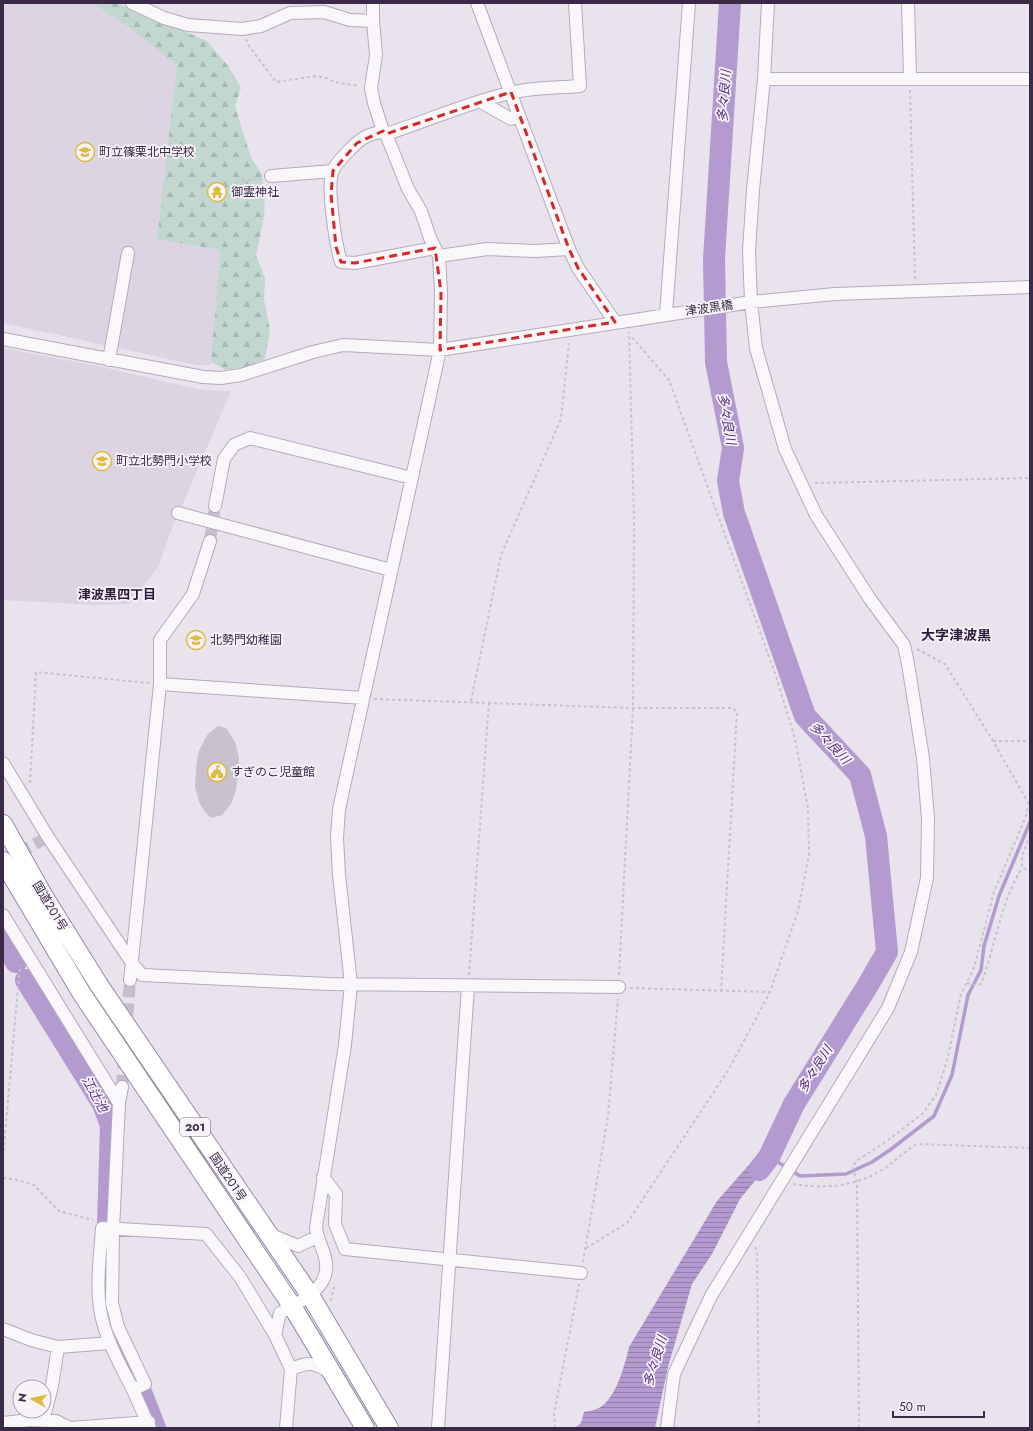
<svg xmlns="http://www.w3.org/2000/svg" width="1033" height="1431" font-family="Jost,'Noto Sans JP',sans-serif">
  <defs>
    <pattern id="forest-firs" width="22" height="20" patternUnits="userSpaceOnUse"><rect width="22" height="20" fill="#c3d7d1"/><path d="M5 1l3.5 6h-7zM16 11l3.5 6h-7z" fill="#a8b9b5"/></pattern>
    <pattern id="water-rules" width="6" height="5" patternUnits="userSpaceOnUse"><rect width="6" height="5" fill="#b39bd0"/><path d="M0 2.5h6" fill="none" stroke="#937eab"/></pattern>
  </defs>
  <rect width="100%" height="100%" fill="#e8e3ed"/>
  <path fill="#dcd4e2" d="M 3,3 L 92,3 L 128,27 L 177,65 L 157,238 L 220,250 L 211,365 L 196,365 L 3,323 Z
    M 3,348 L 98,366 L 202,390 L 231,391 L 171,531 L 158,567 L 130,604 L 96,605 L 3,600 Z"/>
  <path fill="url(#forest-firs)" d="M 92,3 L 117,3 L 207,41 L 228,66 L 241,88 L 235,106 L 251,158 L 262,174 L 265,194 L 264,217 L 256,255 L 265,278 L 264,299 L 270,330 L 265,359 L 248,366 L 226,370 L 211,362 L 220,250 L 157,239 L 177,65 L 128,27 Z"/>
  <path fill="url(#water-rules)" d="M 769,1142 L 782,1148 L 740,1199 L 712,1254 L 692,1284 L 668,1367 L 655,1428 L 575,1428 L 581,1423 L 584,1412 C 589,1411 595,1410 599,1408 C 616,1399 625,1364 629,1347 L 717,1201 Z"/>
  <g fill="none" stroke-linecap="round" stroke-linejoin="round">
    <path stroke="#b39bd0" stroke-width="3.5" d="M 770,1157 L 800,1176 L 846,1174 L 872,1162 L 890,1150 L 934,1116 L 952,1075 L 968,995 L 981,970 L 984,946 L 999,896 L 1030,822"/>
    <path stroke="#b39bd0" stroke-width="22" d="M 730,3 L 714,259 L 716,362 L 733,448 L 728,481 L 734,513 L 805,716 L 860,775 L 876,836 L 887,952 L 868,985 L 794,1104 L 769,1157 L 759,1170
      M 3,939 L 16,962
      M 26,980 L 103,1104 L 111,1125 L 108,1224
      M 107,1237 L 106,1304 L 111,1328 L 138,1382
      M 141,1392 L 155,1428"/>
  </g>
  <path fill="#c9c0d0" d="M 218,726 L 226,728 L 235,742 L 239,758 L 238,775 L 236,790 L 231,804 L 222,815 L 211,818 L 205,812 L 199,802 L 195,786 L 196,770 L 198,753 L 207,735 Z"/>
  <g fill="none" stroke-linecap="round" stroke-linejoin="round">
    <path stroke="#c5becc" stroke-width="12" stroke-dasharray="12 6" stroke-linecap="butt" d="M 210,541 L 215,506
      M 3,861 L 48,837
      M 122,1087 L 130,980"/>
    <defs>
      <path id="minor" d="M 132,3 L 164,18 L 188,25 L 242,29 L 261,26 L 290,13 L 324,12 L 350,20 L 373,21
        M 477,3 L 569,249 L 578,268 L 615,322
        M 908,3 L 910,78
        M 764,79 L 1030,79
        M 481,102 L 511,119 L 519,116
        M 383,131 C 377,133 371,134 365,137 C 357,141 337,162 333,170 C 326,185 336,246 341,262 L 355,263 L 435,248
        M 386,134 C 428,121 468,102 510,93 C 533,87 558,88 580,86 L 575,3
        M 271,176 L 333,171
        M 439,256 L 487,249 L 535,251 L 569,249
        M 666,314 L 689,3
        M 3,339 L 203,377 L 221,378 L 241,375 L 313,352 L 343,345 L 440,350 L 751,302 L 835,294 L 1030,287
        M 109,360 L 128,253
        M 215,506 L 224,459 L 234,445 L 250,438 L 412,478
        M 178,513 L 391,570
        M 160,684 L 160,640 L 193,594 L 210,541
        M 3,763 L 48,837 L 132,963 L 142,975 L 329,984 L 619,987
        M 3,915 L 119,1103
        M 130,980 L 160,684 L 363,698
        M 122,1087 L 119,1103 L 113,1229 L 112,1303 L 118,1327 L 145,1384 L 133,1390 L 150,1428
        M 323,1177 L 336,1194 L 335,1224 L 345,1249 L 581,1273
        M 269,1234 L 298,1246 L 317,1237
        M 3,1329 L 31,1340 L 58,1347
        M 291,1369 C 309,1362 313,1362 329,1372
        M 133,1390 C 123,1370 110,1348 104,1326 C 94,1295 100,1260 102,1228 L 206,1234 L 240,1277 L 275,1335
        M 43,1421 L 52,1386 L 58,1347 L 110,1343
        M 3,1423 L 30,1420 L 56,1421 L 70,1428 L 149,1422
        M 286,1428 L 291,1369 L 275,1335 L 280,1313 C 299,1302 329,1290 326,1263 C 325,1251 317,1240 316,1227 L 345,1045 L 351,984 L 339,875 L 337,838 L 339,809 L 440,350 L 441,292 L 439,256 L 430,238 L 421,211 L 408,189 L 386,134 L 383,131 L 374,103 L 371,88 L 376,55 L 373,21 L 373,3
        M 438,1428 L 468,986
        M 667,1428 L 674,1374 L 711,1296 L 888,1008 L 911,952 L 927,878 L 928,819 L 923,758 L 908,664 L 904,645 L 870,599 L 816,515 L 785,449 L 756,348 L 751,302 L 749,251 L 753,190 L 764,79 L 768,3"/>
      <path id="highway" d="M 3,824 L 43,895 L 99,985 L 310,1295 L 389,1428
        M 3,861 L 82,994 L 292,1306 L 365,1428"/>
    </defs>
    <use href="#minor" stroke="#b4abbb" stroke-width="14"/>
    <use href="#highway" stroke="#9889a5" stroke-width="20"/>
    <path stroke="#c7c1cb" stroke-width="2" stroke-dasharray="3 3" stroke-linecap="butt" d="M 246,39 L 249,46 L 276,82 L 316,76 L 326,78 L 334,82 L 359,86
      M 910,90 L 915,279
      M 236,182 L 260,178
      M 815,483 L 1030,478
      M 917,649 L 945,664 L 993,741 L 1030,806
      M 374,699 L 633,708 L 733,708 L 737,712 L 721,991
      M 471,701 L 501,555 L 561,419 L 569,343
      M 993,741 L 1030,741
      M 30,783 L 36,672 L 149,683
      M 1030,835 L 1022,856 L 1022,868 L 1030,870
      M 469,975 L 489,702
      M 619,975 L 633,708 L 634,518 L 629,332
      M 967,983 L 976,985 L 981,984 C 996,945 1000,903 1022,868
      M 630,988 L 770,992
      M 3,1157 L 20,965
      M 3,1178 L 17,1180 L 34,1185 L 59,1211 L 93,1220
      M 793,1184 C 825,1189 854,1187 882,1170 C 894,1162 904,1152 917,1144 L 1030,1148
      M 755,1247 L 757,1250 L 759,1428
      M 586,1248 L 627,1223 L 729,1069 L 770,992 L 798,911 L 809,855 L 808,808 L 795,739 L 776,676 L 669,380 L 630,335
      M 583,1262 L 608,1116 L 618,999
      M 331,1301 L 334,1287
      M 555,1428 L 554,1414 L 579,1284
      M 859,1428 L 857,1183 L 853,1168 L 856,1161 L 887,1141 L 922,1114 L 936,1095 L 947,1061 L 961,994 L 974,968 L 994,892 L 1026,816 L 1028,805"/>
    <use href="#minor" stroke="#f9f7fa" stroke-width="12"/>
    <use href="#highway" stroke="#fff" stroke-width="18"/>
  </g>
  <path fill="none" stroke="#d62828" stroke-width="3" stroke-dasharray="8 5" stroke-linejoin="round" d="M 511,92 L 569,249 L 578,268 L 615,322 L 440,350 L 441,292 L 435,248 L 355,263 L 341,262 L 336,247 L 331,194 L 333,171 L 357,143 L 383,131 L 386,134 Z"/>
  <defs>
    <symbol id="school-ring" viewBox="-11 -11 22 22"><circle r="9.5" fill="#f7f3f9" stroke="#ddbb3d" stroke-width="1.5"/><path d="M0-5L7-2L0 1L-7-2ZM-4 1L0 2.5L4 1V4Q0 6-4 4Z" fill="#ddbb3d"/></symbol>
    <symbol id="temple-ring" viewBox="-11 -11 22 22"><circle r="9.5" fill="#f7f3f9" stroke="#ddbb3d" stroke-width="1.5"/><path d="M0-6L5-2H3V0L6.5 2.5H4V6H1.5V3h-3V6H-4V2.5H-6.5L-3 0V-2H-5Z" fill="#ddbb3d"/></symbol>
    <symbol id="civic-ring" viewBox="-11 -11 22 22"><circle r="9.5" fill="#f7f3f9" stroke="#ddbb3d" stroke-width="1.5"/><path d="M-.6-6.5H3V-4.5H.6V-3L4-1V1h2V6H-6V1h2V-1L-.6-3ZM-1.2 2.5V6h2.4V2.5Z" fill="#ddbb3d"/></symbol>
  </defs>
  <g fill-rule="evenodd">
    <use href="#school-ring" x="74" y="141" width="22" height="22"/>
    <use href="#temple-ring" x="206" y="181" width="22" height="22"/>
    <use href="#school-ring" x="91" y="450" width="22" height="22"/>
    <use href="#school-ring" x="185" y="629" width="22" height="22"/>
    <use href="#civic-ring" x="206" y="761" width="22" height="22"/>
  </g>
  <g text-anchor="middle" dominant-baseline="central" stroke-width="3.5" stroke-linejoin="round" paint-order="stroke">
    <rect fill="#f7f3f9" stroke="#73667c" stroke-width="1" x="180" y="1118" width="30" height="18" rx="3"/>
    <g font-size="11" font-weight="bold" fill="#3a2947">
      <text x="195" y="1127">201</text>
    </g>
    <g font-size="12" fill="#3a2947" stroke="#f7f3f9" text-anchor="start">
      <text x="99" y="152">町立篠栗北中学校</text>
      <text x="231" y="192">御霊神社</text>
      <text x="116" y="461">町立北勢門小学校</text>
      <text x="210" y="640">北勢門幼稚園</text>
      <text x="231" y="772">すぎのこ児童館</text>
    </g>
    <g font-size="12" fill="#3a2947" stroke="#f7f3f9">
      <text transform="translate(709 308) rotate(-8)">津波黒橋</text>
      <text transform="translate(50 906) rotate(59)">国道201号</text>
      <text transform="translate(228 1177) rotate(56)">国道201号</text>
    </g>
    <g font-size="13" font-style="italic" fill="#572e80" stroke="#f7f3f9">
      <text transform="translate(724 96) rotate(-86)">多々良川</text>
      <text transform="translate(727 419) rotate(80)">多々良川</text>
      <text transform="translate(830 743) rotate(47)">多々良川</text>
      <text transform="translate(815 1069) rotate(-58)">多々良川</text>
      <text transform="translate(95 1094) rotate(61)">江辻池</text>
      <text transform="translate(655 1361) rotate(-73)">多々良川</text>
    </g>
    <g font-size="13" font-weight="bold" fill="#2c1b38" stroke="#f7f3f9">
      <text x="117" y="594">津波黒四丁目</text>
    </g>
    <g font-size="14" font-weight="bold" fill="#2c1b38" stroke="#f7f3f9">
      <text x="956" y="635">大字津波黒</text>
    </g>
  </g>
  <rect width="1033" height="1431" fill="none" stroke="#3a2947" stroke-width="8"/>
  <g transform="translate(32 1399) rotate(278)"><circle r="19" fill="#f7f3f9" stroke="#aba2b2"/>
  <path d="M0-3L7 15L0 10L-7 15Z" fill="#ddbb3d"/>
  <text y="-6" font-size="11" font-weight="bold" text-anchor="middle" fill="#3a2947">N</text>
  </g>
  <path d="M893 1411v6h91v-6" fill="none" stroke="#3a2947" stroke-width="2"/>
  <text x="899" y="1411" font-size="12" fill="#3a2947" stroke="#f7f3f9" stroke-width="3" paint-order="stroke">50 m</text>
</svg>
